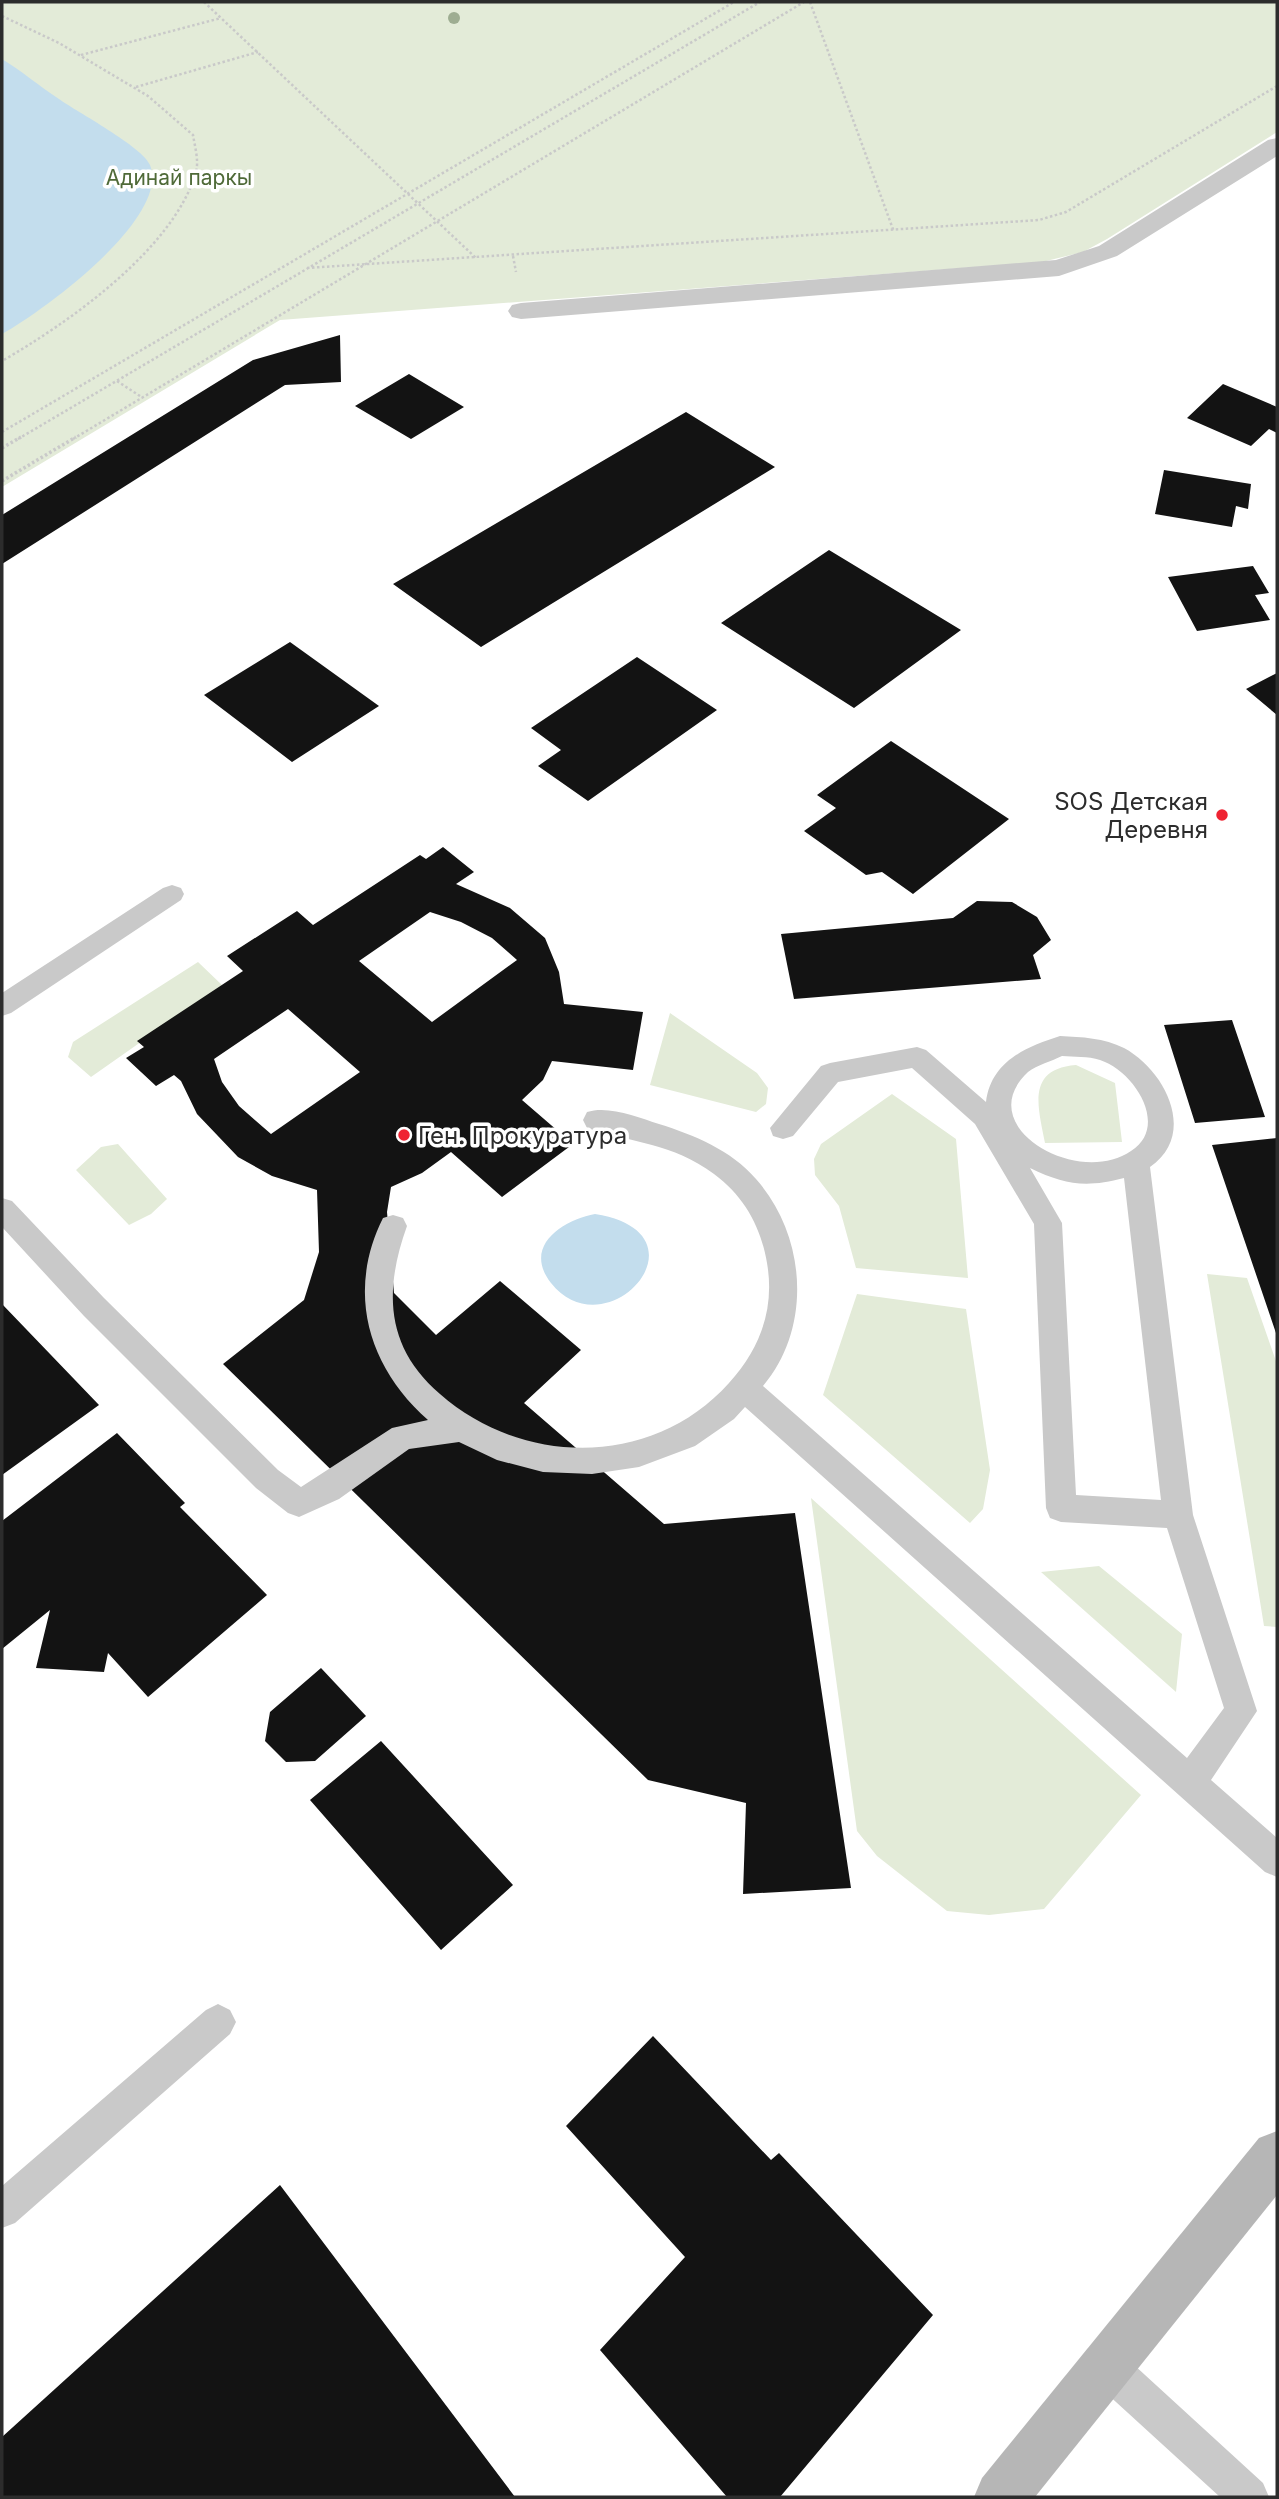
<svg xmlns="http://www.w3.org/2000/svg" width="1279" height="2499" font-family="Inter,sans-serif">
  <rect width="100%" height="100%" fill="#fff"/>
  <path fill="#e3ebd8" d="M 2,2 L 1277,2 L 1277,132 L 1107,239 L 1083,252 L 1042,262 L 280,320 L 2,487 Z
    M 198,962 L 222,985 L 91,1077 L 68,1057 L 73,1042 Z
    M 670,1013 L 757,1073 L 768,1088 L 766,1104 L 756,1112 L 650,1085 Z
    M 1076,1065 L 1115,1083 L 1122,1142 L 1045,1143 C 1038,1107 1026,1069 1076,1065 Z
    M 892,1094 L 956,1139 L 968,1278 L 856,1268 L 839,1206 L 815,1175 L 814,1159 L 821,1144 Z
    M 118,1144 L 167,1199 L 151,1214 L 129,1225 L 76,1170 L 101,1147 Z
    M 1207,1274 L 1247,1278 L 1277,1364 L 1277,1627 L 1264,1626 Z
    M 857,1294 L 966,1309 L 990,1470 L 983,1509 L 970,1523 L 823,1395 Z
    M 811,1498 L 1141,1795 L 1044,1909 L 989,1915 L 947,1911 L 877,1856 L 857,1831 Z
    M 1099,1566 L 1182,1634 L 1176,1692 L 1041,1572 Z"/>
  <path fill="#c3dded" d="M 2,59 C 22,71 39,86 59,99 C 77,112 143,147 150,165 C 171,218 42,312 2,334 Z
    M 595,1214 C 714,1233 607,1353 551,1283 C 522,1246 563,1220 595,1214 Z"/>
  <path fill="#131313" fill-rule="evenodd" d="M 340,335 L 341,382 L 285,385 L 2,564 L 2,515 L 253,360 Z
    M 409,374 L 464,407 L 411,439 L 355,406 Z
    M 1223,384 L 1277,407 L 1277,433 L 1269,429 L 1251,446 L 1187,418 Z
    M 686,412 L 775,467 L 481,647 L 393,584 Z
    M 1164,470 L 1251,484 L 1248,509 L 1236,506 L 1232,527 L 1155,514 Z
    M 829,550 L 961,630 L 854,708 L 721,623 Z
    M 1253,566 L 1269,593 L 1255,595 L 1270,620 L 1197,631 L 1168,577 Z
    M 290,642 L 379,706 L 292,762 L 204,695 Z
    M 637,657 L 717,710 L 588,801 L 538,766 L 561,750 L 531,728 Z
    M 1277,673 L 1277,715 L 1246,689 Z
    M 891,741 L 1009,819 L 913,894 L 882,872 L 866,875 L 804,831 L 836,808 L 817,795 Z
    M 443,847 L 474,872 L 456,884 L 510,908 L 545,938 L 559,972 L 564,1004 L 643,1012 L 633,1070 L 552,1061 L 543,1080 L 522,1100 L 573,1144 L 502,1197 L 451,1152 L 422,1173 L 391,1187 L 387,1212 L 394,1293 L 436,1335 L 500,1281 L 581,1350 L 524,1403 L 664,1524 L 795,1513 L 851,1888 L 743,1894 L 746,1803 L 648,1780 L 223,1364 L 304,1300 L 319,1252 L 317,1190 L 272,1176 L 238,1157 L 197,1114 L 181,1081 L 174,1075 L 156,1086 L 126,1058 L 144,1047 L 137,1041 L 243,971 L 227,956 L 297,911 L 313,925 L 420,855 L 426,859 ZM 430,912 L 461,922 L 492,938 L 517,960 L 432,1022 L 359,961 ZM 288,1009 L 360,1072 L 271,1134 L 239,1106 L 222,1082 L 214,1059 Z
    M 977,901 L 1012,902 L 1037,917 L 1051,940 L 1033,955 L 1041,979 L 794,999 L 781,934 L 953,918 Z
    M 1232,1020 L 1265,1117 L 1195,1123 L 1164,1025 Z
    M 1277,1138 L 1277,1336 L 1212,1145 Z
    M 2,1304 L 99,1405 L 2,1475 Z
    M 117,1433 L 185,1503 L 180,1507 L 267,1595 L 148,1697 L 108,1653 L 104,1672 L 36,1668 L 50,1610 L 2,1649 L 2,1521 Z
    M 321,1668 L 366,1716 L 315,1761 L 286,1762 L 265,1741 L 270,1712 Z
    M 381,1741 L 513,1885 L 441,1950 L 310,1800 Z
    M 653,2036 L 771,2160 L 779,2153 L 933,2315 L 780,2497 L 727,2497 L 600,2350 L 685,2257 L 566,2126 Z
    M 280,2185 L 515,2497 L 2,2497 L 2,2437 Z"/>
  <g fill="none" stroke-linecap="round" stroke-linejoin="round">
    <path stroke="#c9c9c9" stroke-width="2.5" stroke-dasharray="2.5 2.5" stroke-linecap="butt" d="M 204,2 L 476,258
      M 810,2 L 894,232
      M 2,16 L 59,43 L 148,96 L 193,135 C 195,147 199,161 196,172 C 174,249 68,323 2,361
      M 81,55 L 221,18
      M 136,87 L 258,52
      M 513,256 L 516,272
      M 307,268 L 1039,220 L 1066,212 L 1277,86
      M 117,381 L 143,398
      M 2,432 L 734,2
      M 18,439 L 760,2
      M 73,439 L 804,2"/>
    <path stroke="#c9c9c9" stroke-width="3.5" stroke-dasharray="2.5 2.5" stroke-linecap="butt" d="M 2,448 L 21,437
      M 2,481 L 76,437"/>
    <path fill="#c9c9c9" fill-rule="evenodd" d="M 172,885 L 181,888 L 184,894 L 181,900 L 11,1013 L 2,1016 L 2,993 L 163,888 Z
      M 1060,1036 C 1082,1037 1104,1038 1124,1048 C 1165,1070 1198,1134 1150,1167 L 1193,1515 L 1257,1711 L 1211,1780 L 1277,1838 L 1277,1877 L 1265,1872 L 745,1407 L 734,1419 L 695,1446 L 639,1467 L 592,1474 L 543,1472 L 497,1460 L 459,1442 L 409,1449 L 339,1499 L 299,1517 L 288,1513 L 256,1488 L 84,1316 L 2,1227 L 2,1198 L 12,1201 L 104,1298 L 278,1470 L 301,1487 L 392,1428 L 428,1420 C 368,1367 346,1292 383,1218 L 393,1215 L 403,1218 L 407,1226 C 384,1290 385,1347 440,1394 C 523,1467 653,1468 729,1383 C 760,1349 775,1309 767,1263 C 761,1227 744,1196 714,1174 C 672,1143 633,1143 587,1128 L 583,1120 L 587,1112 C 608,1105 638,1117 659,1124 C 694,1135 731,1150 756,1179 C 806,1235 813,1327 763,1386 L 1187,1758 L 1224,1708 L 1167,1528 L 1061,1522 L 1050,1518 L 1046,1508 L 1034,1224 L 975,1124 L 912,1068 L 838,1082 L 793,1136 L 783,1139 L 773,1136 L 770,1128 L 821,1066 L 830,1063 L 917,1047 L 926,1050 L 986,1102 C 991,1062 1025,1047 1060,1036 ZM 1062,1056 C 1074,1057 1088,1056 1100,1060 C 1134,1071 1170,1126 1131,1151 C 1077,1188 970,1126 1028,1072 C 1037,1065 1052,1061 1062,1056 ZM 1030,1168 C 1065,1185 1086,1188 1124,1178 L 1161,1500 L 1076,1495 L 1062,1223 Z
      M 218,2004 L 230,2010 L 236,2022 L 230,2034 L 15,2223 L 2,2228 L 2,2186 L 206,2010 Z
      M 1107,2348 L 1121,2353 L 1263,2483 L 1269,2497 L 1220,2497 L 1093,2381 L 1088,2367 L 1093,2353 Z"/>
    <path fill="#c9c9c9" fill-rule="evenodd" d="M 1277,138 L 1277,156 L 1117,256 L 1059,276 L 521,319 L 512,317 L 508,311 L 512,305 L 521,303 L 1056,260 L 1099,246 L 1268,140 Z"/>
    <path fill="#b6b6b6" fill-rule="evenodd" d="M 1277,2131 L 1277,2195 L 1035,2497 L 974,2497 L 982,2478 L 1259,2138 Z"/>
  </g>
  <circle fill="#9ead92" cx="454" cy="18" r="6"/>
  <g fill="#ef2332" stroke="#fff" stroke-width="2.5">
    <circle cx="1222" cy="815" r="7"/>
    <circle cx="404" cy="1135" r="7"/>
  </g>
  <g text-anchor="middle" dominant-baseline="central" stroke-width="7" stroke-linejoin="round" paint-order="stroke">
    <g font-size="21" fill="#4f6a38" stroke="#fff">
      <text x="179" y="177">Адинай паркы</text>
    </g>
    <g font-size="24" fill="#2c2c2c" stroke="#fff" text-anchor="end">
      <text x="1208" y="801">SOS Детская<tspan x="1208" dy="28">Деревня</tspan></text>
      <text x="418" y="1135" text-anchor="start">Ген. Прокуратура</text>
    </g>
  </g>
  <rect width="1279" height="2499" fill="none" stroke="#2c2c2c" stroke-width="7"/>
</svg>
